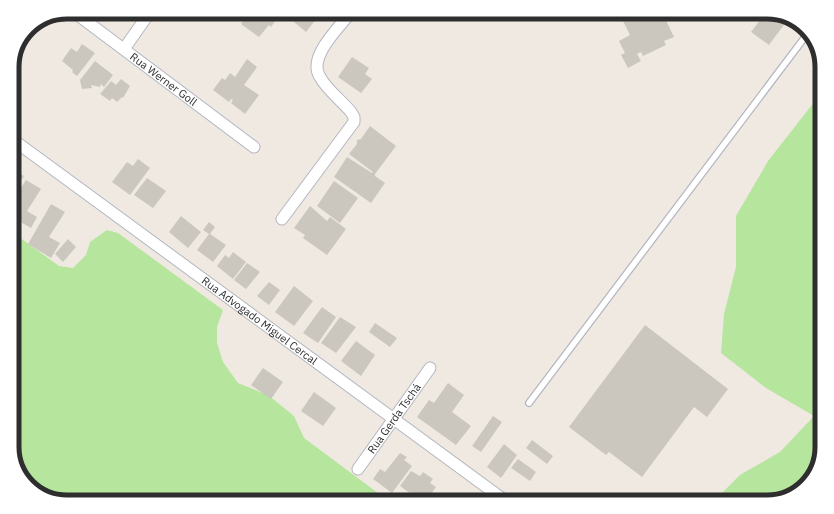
<svg xmlns="http://www.w3.org/2000/svg" width="834" height="514" font-family="'IBM Plex Sans',sans-serif">
  <rect width="100%" height="100%" fill="#efe9e1"/>
  <path fill="#b6e59e" d="M 822,92 L 822,448 L 815,475 L 794,495 L 768,502 L 730,502 L 720,495 L 740,475 L 780,452 L 814,416 L 766,388 L 721,353 L 724,314 L 736,267 L 736,216 L 768,161 Z
    M 107,230 L 118,233 L 223,310 L 217,327 L 217,343 L 223,362 L 238,383 L 268,395 L 294,416 L 304,438 L 390,502 L 67,502 L 39,495 L 19,475 L 12,451 L 12,232 L 59,266 L 73,268 L 86,255 L 90,242 Z"/>
  <g fill="none" stroke-linecap="round" stroke-linejoin="round">
    <path stroke="#75cff0" stroke-width="4" d="M 17,468 L 41,495"/>
  </g>
  <path fill="#cbc7bf" d="M 254,12 L 271,12 L 278,17 L 271,27 L 269,25 L 259,37 L 241,24 L 249,13 L 252,15 Z
    M 292,12 L 320,12 L 321,13 L 306,32 L 288,17 Z
    M 642,12 L 662,12 L 674,37 L 664,41 L 666,45 L 643,56 L 641,52 L 637,54 L 641,61 L 628,68 L 621,55 L 625,53 L 619,41 L 630,35 L 623,21 Z
    M 766,12 L 789,18 L 769,45 L 751,32 Z
    M 82,44 L 95,53 L 77,76 L 72,72 L 73,70 L 62,61 L 71,48 L 77,52 Z
    M 352,57 L 369,68 L 365,74 L 372,79 L 361,93 L 338,77 Z
    M 247,59 L 257,67 L 244,85 L 259,95 L 245,114 L 231,103 L 233,100 L 231,99 L 229,102 L 213,90 L 222,78 L 225,80 L 230,73 L 235,77 Z
    M 95,61 L 113,75 L 104,87 L 101,84 L 100,87 L 91,85 L 92,88 L 82,89 L 80,80 Z
    M 121,79 L 130,86 L 123,98 L 122,97 L 117,102 L 112,98 L 110,101 L 100,94 L 111,81 L 116,85 Z
    M 370,126 L 396,146 L 375,174 L 375,176 L 385,183 L 371,203 L 334,177 L 347,157 L 372,173 L 373,172 L 349,154 L 357,144 L 357,140 L 361,139 Z
    M 138,159 L 150,168 L 130,195 L 112,182 L 127,162 L 133,166 Z
    M 12,169 L 24,176 L 12,195 Z
    M 147,178 L 166,191 L 153,208 L 134,195 Z
    M 26,180 L 41,189 L 27,211 L 37,217 L 31,228 L 15,219 L 12,224 L 12,202 Z
    M 334,181 L 358,198 L 340,223 L 317,206 Z
    M 51,204 L 65,212 L 49,237 L 60,243 L 51,258 L 28,244 Z
    M 310,206 L 327,221 L 330,217 L 346,229 L 327,255 L 303,238 L 305,235 L 294,228 Z
    M 181,216 L 201,232 L 188,248 L 169,232 Z
    M 209,222 L 215,227 L 210,234 L 226,245 L 213,262 L 197,250 L 209,234 L 203,230 Z
    M 68,239 L 76,247 L 63,262 L 55,254 Z
    M 233,252 L 246,262 L 233,279 L 217,266 L 225,255 L 229,258 Z
    M 247,263 L 260,272 L 246,289 L 234,280 Z
    M 269,282 L 280,290 L 269,305 L 257,296 Z
    M 294,286 L 313,301 L 294,326 L 275,312 Z
    M 322,307 L 336,317 L 318,343 L 303,333 Z
    M 340,317 L 356,327 L 336,353 L 321,343 Z
    M 375,323 L 397,338 L 390,347 L 369,332 Z
    M 645,325 L 728,389 L 707,417 L 694,407 L 642,477 L 609,452 L 606,455 L 569,427 Z
    M 356,341 L 375,355 L 361,376 L 341,361 Z
    M 263,368 L 283,382 L 271,399 L 251,385 Z
    M 448,383 L 464,395 L 452,412 L 471,426 L 456,445 L 417,417 L 429,400 L 434,403 Z
    M 314,392 L 336,408 L 323,426 L 301,411 Z
    M 493,416 L 502,422 L 481,452 L 472,446 Z
    M 532,440 L 553,456 L 547,464 L 526,448 Z
    M 504,444 L 517,455 L 501,478 L 487,467 Z
    M 400,453 L 407,457 L 404,460 L 412,466 L 392,493 L 373,479 L 380,469 L 385,472 Z
    M 518,459 L 536,472 L 530,481 L 511,468 Z
    M 411,471 L 420,476 L 423,472 L 433,479 L 430,483 L 436,487 L 425,502 L 419,500 L 400,486 Z
    M 405,495 L 413,502 L 401,501 Z"/>
  <g fill="none" stroke-linecap="round" stroke-linejoin="round">
    <defs>
      <path id="service" d="M 529,403 L 808,33"/>
      <g id="minor">
        <path id="s1" d="M 74,12 L 254,147"/>
        <path d="M 124,49 L 150,12"/>
        <path id="s2" d="M 12,139 L 507,502"/>
        <path d="M 282,219 L 354,122 L 354,117 L 351,112 C 342,101 327,90 320,77 C 307,57 339,28 351,12"/>
        <path id="s3" d="M 358,469 L 430,368"/>
      </g>
    </defs>
    <use href="#service" stroke="#b4b7c1" stroke-width="8"/>
    <use href="#minor" stroke="#b4b7c1" stroke-width="13"/>
    <use href="#service" stroke="#fff" stroke-width="5.5"/>
    <use href="#minor" stroke="#fff" stroke-width="11"/>
  </g>
  <g text-anchor="middle" dominant-baseline="central" stroke-width="3.5" stroke-linejoin="round" paint-order="stroke">
    <g font-size="11" fill="#2e2e2e" stroke="#fff">
      <text stroke="none"><textPath href="#s1" startOffset="112">Rua Werner Goll</textPath></text>
      <text stroke="none"><textPath href="#s2" startOffset="307">Rua Advogado Miguel Cercal</textPath></text>
      <text stroke="none"><textPath href="#s3" startOffset="62">Rua Gerda Tschá</textPath></text>
    </g>
  </g>
  <path d="M0 0H834V514H0ZM67 19H767A48 48 0 0 1 815 67V447A48 48 0 0 1 767 495H67A48 48 0 0 1 19 447V67A48 48 0 0 1 67 19Z" fill="#fff" fill-rule="evenodd"/>
  <path fill="none" stroke="#2e2e2e" stroke-width="5" d="M67 19H767A48 48 0 0 1 815 67V447A48 48 0 0 1 767 495H67A48 48 0 0 1 19 447V67A48 48 0 0 1 67 19Z"/>
</svg>
